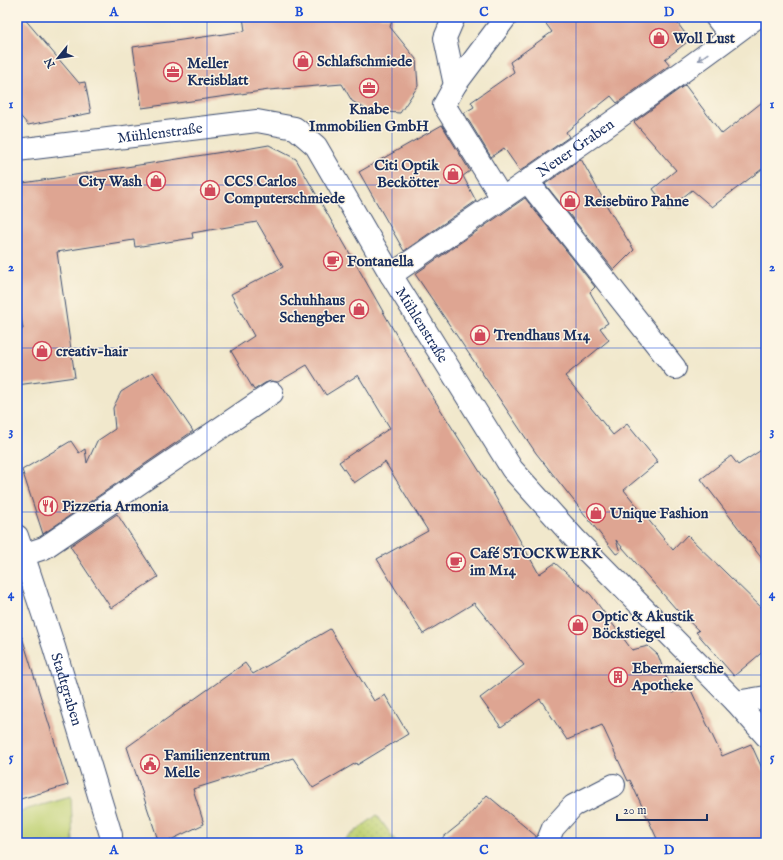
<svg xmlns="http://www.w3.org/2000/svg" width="783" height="860" font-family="'IM FELL English',serif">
  <defs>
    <pattern id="grass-dots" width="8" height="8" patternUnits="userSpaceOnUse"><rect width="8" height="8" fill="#c0d275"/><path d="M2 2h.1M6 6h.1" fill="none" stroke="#a4b568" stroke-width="1.8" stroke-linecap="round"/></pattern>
  </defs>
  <rect width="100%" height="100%" fill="#fcf5e5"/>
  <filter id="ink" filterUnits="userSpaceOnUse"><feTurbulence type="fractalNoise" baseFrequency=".025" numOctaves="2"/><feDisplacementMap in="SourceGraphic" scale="8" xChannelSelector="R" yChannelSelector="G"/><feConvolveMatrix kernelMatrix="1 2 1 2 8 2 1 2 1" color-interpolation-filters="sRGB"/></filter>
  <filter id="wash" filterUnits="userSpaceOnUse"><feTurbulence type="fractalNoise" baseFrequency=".012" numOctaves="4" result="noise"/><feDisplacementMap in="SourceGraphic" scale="16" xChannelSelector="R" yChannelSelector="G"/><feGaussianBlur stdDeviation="0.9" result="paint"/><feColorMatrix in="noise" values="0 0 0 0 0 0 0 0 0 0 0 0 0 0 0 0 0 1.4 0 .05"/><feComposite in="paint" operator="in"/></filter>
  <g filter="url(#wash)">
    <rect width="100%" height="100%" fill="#f1e8cc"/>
    <path fill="url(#grass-dots)" stroke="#6e806a" d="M 377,815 L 397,843 L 340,843 Z"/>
    <path fill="#c0d275" stroke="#6e806a" d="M 71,797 L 73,843 L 17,843 L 17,812 Z"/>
    <g id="blocks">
      <path fill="#dea592" d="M 17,17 L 23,17 L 79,83 L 85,82 L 91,113 L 28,125 L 17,112 Z
        M 243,17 L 393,17 L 390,27 L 416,59 L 418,86 L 400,113 L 369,111 L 352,101 L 342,84 L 269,90 L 142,108 L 133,47 L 245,31 Z
        M 541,17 L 673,17 L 690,40 L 665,59 L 670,65 L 617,103 L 611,96 L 566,132 L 569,137 L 520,171 L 504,148 L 491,157 L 464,113 L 474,107 L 471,102 L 514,72 L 510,62 L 552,32 Z
        M 685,85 L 722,134 L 766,99 L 766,166 L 712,207 L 692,190 L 668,209 L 653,189 L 676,170 L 634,122 Z
        M 442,125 L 470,171 L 463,176 L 476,201 L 404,251 L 359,172 Z
        M 269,145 L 296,159 L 422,380 L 492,491 L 539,574 L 555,563 L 591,595 L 632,650 L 648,646 L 658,655 L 672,693 L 689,686 L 722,756 L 751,744 L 766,777 L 766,843 L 659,843 L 630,780 L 628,781 L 602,725 L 567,740 L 540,699 L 501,727 L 480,698 L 524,665 L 474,603 L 423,634 L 377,559 L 428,531 L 385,462 L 354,483 L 339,462 L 390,428 L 358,375 L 326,395 L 307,365 L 278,382 L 271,381 L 265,383 L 254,390 L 231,351 L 254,336 L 231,294 L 283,267 L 257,222 L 192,233 L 193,238 L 135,247 L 134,240 L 57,252 L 75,377 L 17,385 L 17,330 L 23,329 L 17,293 L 17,184 L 229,151 L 229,152 Z
        M 581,159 L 608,208 L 634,250 L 614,270 L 545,184 Z
        M 525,198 L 595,287 L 590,292 L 608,323 L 600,328 L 609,340 L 565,376 L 613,435 L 627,424 L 658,462 L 624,490 L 673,550 L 687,535 L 766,612 L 766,649 L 734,676 L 696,632 L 699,631 L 676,609 L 616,540 L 620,552 L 616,554 L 536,453 L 415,274 Z
        M 153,372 L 193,431 L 43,534 L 22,470 L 71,441 L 79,453 L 85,449 L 87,463 L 97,441 L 115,429 L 113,408 L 121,392 Z
        M 766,447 L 766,564 L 701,479 L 731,456 L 738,465 Z
        M 117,514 L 158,577 L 111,608 L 70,546 Z
        M 330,629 L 374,701 L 385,695 L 408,734 L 357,765 L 356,763 L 313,788 L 293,758 L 193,789 L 204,824 L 164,843 L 159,843 L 127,747 L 245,663 L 253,674 Z
        M 17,637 L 22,637 L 68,785 L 17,800 Z
        M 487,795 L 536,836 L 535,843 L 436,843 L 466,819 Z"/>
    </g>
  </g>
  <g filter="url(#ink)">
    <use href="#blocks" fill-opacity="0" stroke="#3b4b6e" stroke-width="1"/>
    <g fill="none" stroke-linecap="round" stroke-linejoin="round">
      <defs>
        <g id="minor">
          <path d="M 454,17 L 445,38 L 455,85"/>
          <path d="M 716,17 L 731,36"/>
          <path id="s1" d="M 17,150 L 257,121 L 295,128 L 316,146 L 391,275 L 512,469 L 576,540 L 736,702 L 766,736"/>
          <path d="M 528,182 L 675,368"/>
          <path d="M 502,198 L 444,105 L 455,85 L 506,17"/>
          <path id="s2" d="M 391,275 C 514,190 637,107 757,17"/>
          <path id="s3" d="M 17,536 L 54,647 L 111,835 L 111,843"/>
          <path d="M 23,555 L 44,548 L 272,393"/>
          <path d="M 736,702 L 766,697"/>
          <path d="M 547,843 L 553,828 L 573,806 L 614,785"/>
        </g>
      </defs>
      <use href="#minor" stroke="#3b4b6e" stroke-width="24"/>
      <use href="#minor" stroke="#fff" stroke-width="22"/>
    </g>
    <defs><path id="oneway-shaft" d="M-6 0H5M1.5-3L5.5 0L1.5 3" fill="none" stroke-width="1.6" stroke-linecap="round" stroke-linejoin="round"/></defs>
    <use stroke="#8d97ae" href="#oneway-shaft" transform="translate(703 57) rotate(144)"/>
  </g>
  <path fill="none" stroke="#1d4ed8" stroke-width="1" stroke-opacity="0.55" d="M 207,17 L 207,843M 392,17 L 392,843M 576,17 L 576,843M 17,185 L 766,185M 17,348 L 766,348M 17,512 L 766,512M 17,675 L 766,675"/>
  <defs>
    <symbol id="shop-ring" viewBox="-11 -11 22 22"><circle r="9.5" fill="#fcf5e5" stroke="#d1495b" stroke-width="1.5"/><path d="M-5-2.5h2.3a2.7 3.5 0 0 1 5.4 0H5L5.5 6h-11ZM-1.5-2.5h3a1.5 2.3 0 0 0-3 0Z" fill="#d1495b"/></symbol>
    <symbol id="office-ring" viewBox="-11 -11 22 22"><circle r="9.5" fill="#fcf5e5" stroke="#d1495b" stroke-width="1.5"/><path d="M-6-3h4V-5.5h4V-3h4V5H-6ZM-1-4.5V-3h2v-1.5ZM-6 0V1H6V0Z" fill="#d1495b"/></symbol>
    <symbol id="cafe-ring" viewBox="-11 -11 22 22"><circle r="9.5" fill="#fcf5e5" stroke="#d1495b" stroke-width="1.5"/><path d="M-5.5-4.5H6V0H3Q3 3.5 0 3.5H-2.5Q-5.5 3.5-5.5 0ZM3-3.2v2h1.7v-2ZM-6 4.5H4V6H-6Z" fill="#d1495b"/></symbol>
    <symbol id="restaurant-ring" viewBox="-11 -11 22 22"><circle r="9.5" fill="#fcf5e5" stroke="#d1495b" stroke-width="1.5"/><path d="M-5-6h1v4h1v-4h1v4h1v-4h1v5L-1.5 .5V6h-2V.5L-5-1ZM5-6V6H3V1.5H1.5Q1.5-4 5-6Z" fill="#d1495b"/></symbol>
    <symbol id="building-ring" viewBox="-11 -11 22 22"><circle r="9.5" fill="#fcf5e5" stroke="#d1495b" stroke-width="1.5"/><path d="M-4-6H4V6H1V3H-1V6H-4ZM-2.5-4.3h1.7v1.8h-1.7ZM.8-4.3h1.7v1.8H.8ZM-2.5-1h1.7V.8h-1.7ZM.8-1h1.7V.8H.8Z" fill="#d1495b"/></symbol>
    <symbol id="civic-ring" viewBox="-11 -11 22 22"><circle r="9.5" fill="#fcf5e5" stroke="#d1495b" stroke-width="1.5"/><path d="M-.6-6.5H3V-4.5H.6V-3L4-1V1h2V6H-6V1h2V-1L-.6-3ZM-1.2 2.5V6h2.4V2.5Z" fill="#d1495b"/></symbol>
  </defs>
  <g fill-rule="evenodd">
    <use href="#shop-ring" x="648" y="27" width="22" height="22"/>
    <use href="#shop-ring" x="292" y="50" width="22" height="22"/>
    <use href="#office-ring" x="162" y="61" width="22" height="22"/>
    <use href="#office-ring" x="358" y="77" width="22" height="22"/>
    <use href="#shop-ring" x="442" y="163" width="22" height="22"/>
    <use href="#shop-ring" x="145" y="170" width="22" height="22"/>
    <use href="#shop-ring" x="199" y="179" width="22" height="22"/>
    <use href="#shop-ring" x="559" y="190" width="22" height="22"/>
    <use href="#cafe-ring" x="322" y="250" width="22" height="22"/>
    <use href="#shop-ring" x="348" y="298" width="22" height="22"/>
    <use href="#shop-ring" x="469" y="324" width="22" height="22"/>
    <use href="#shop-ring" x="31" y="340" width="22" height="22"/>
    <use href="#restaurant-ring" x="37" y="495" width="22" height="22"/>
    <use href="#shop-ring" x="585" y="502" width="22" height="22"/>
    <use href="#cafe-ring" x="445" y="551" width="22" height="22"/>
    <use href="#shop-ring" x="567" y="614" width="22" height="22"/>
    <use href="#building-ring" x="607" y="666" width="22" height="22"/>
    <use href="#civic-ring" x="139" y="753" width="22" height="22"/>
  </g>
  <g text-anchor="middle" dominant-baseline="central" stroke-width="3" stroke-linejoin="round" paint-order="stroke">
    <g font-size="15" font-weight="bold" fill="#1b2f5e" stroke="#fcf5e5" text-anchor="start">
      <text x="673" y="38">Woll Lust</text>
      <text x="317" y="61">Schlafschmiede</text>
      <text x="187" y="63">Meller<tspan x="187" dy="17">Kreisblatt</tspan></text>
      <text x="369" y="109" text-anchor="middle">Knabe<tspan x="369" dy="17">Immobilien GmbH</tspan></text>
      <text x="439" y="165" text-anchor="end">Citi Optik<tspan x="439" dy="17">Beckötter</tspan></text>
      <text x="142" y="181" text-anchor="end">City Wash</text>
      <text x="224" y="181">CCS Carlos<tspan x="224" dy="17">Computerschmiede</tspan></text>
      <text x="584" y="201">Reisebüro Pahne</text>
      <text x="347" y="261">Fontanella</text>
      <text x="345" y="300" text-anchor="end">Schuhhaus<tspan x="345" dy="17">Schengber</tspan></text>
      <text x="494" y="335">Trendhaus M14</text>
      <text x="56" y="351">creativ-hair</text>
      <text x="62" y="506">Pizzeria Armonia</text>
      <text x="610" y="513">Unique Fashion</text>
      <text x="470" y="553">Café STOCKWERK<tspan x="470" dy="17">im M14</tspan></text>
      <text x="592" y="616">Optic &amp; Akustik<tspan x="592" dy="17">Böckstiegel</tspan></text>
      <text x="632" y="668">Ebermaiersche<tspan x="632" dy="17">Apotheke</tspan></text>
      <text x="164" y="755">Familienzentrum<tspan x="164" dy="17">Melle</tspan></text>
    </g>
    <g font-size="15" fill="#1b2f5e" stroke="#fcf5e5">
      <text stroke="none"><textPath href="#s1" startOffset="144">Mühlenstraße</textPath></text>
      <text stroke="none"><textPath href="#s2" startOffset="224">Neuer Graben</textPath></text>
      <text stroke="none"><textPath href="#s1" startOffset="516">Mühlenstraße</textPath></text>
      <text stroke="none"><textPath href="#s3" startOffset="161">Stadtgraben</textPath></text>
    </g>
  </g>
  <rect width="783" height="860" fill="none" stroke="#fcf5e5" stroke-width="44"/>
  <g transform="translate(58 58) rotate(240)" stroke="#fcf5e5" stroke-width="3" paint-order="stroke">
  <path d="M0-3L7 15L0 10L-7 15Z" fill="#1b2f5e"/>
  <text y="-6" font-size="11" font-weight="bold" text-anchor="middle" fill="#1b2f5e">N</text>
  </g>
  <path d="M617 814v6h90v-6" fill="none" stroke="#1b2f5e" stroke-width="2"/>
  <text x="623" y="814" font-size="12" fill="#1b2f5e" stroke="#fcf5e5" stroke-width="3" paint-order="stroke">20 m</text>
  <rect x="22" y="22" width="739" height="816" fill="none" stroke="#1d4ed8" stroke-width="1.5"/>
  <g font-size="13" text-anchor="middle" font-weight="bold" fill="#1d4ed8">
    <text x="114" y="16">A</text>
    <text x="299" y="16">B</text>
    <text x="484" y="16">C</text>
    <text x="669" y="16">D</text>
    <text x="11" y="108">1</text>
    <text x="772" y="108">1</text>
    <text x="11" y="271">2</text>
    <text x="772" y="271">2</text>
    <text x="11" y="435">3</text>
    <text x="772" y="435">3</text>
    <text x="11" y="598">4</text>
    <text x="772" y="598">4</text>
    <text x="11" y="761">5</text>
    <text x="772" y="761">5</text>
    <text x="114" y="854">A</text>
    <text x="299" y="854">B</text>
    <text x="484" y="854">C</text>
    <text x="669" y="854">D</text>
  </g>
</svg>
